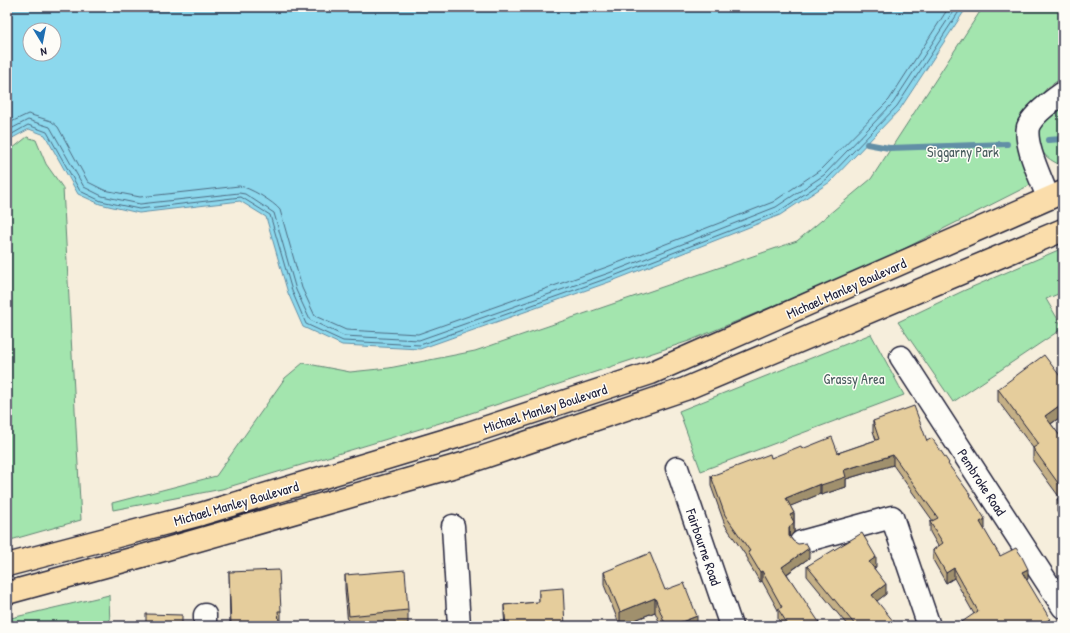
<svg xmlns="http://www.w3.org/2000/svg" width="1070" height="633" font-family="'Patrick Hand',sans-serif">
  <rect width="100%" height="100%" fill="#f6eedc"/>
  <filter id="ink" filterUnits="userSpaceOnUse"><feTurbulence type="fractalNoise" baseFrequency=".025" numOctaves="2"/><feDisplacementMap in="SourceGraphic" scale="8" xChannelSelector="R" yChannelSelector="G"/><feConvolveMatrix kernelMatrix="1 2 1 2 8 2 1 2 1" color-interpolation-filters="sRGB"/></filter>
  <g filter="url(#ink)">
    <path fill="#a3e5ae" stroke="#628474" d="M 983,7 L 1063,7 L 1063,77 L 1047,88 L 1019,123 L 1032,184 L 872,265 L 689,341 L 453,419 L 222,489 L 113,510 L 112,503 L 216,476 L 285,378 L 303,363 L 350,372 L 389,368 L 475,351 L 797,241 L 871,179 Z
      M 1063,99 L 1063,166 C 1043,158 1036,148 1037,126 Z
      M 27,137 L 36,140 L 46,164 L 63,188 L 81,520 L 7,541 L 7,153 Z
      M 1063,248 L 1063,292 L 1046,299 L 1063,328 L 953,402 L 898,322 L 963,291 Z
      M 871,334 L 904,395 L 701,471 L 679,411 Z
      M 109,595 L 110,626 L 7,626 L 7,619 Z"/>
    <path fill="#8cd8ed" stroke="#628fa6" fill-rule="evenodd" d="M 7,7 L 967,7 L 900,109 L 830,182 L 780,215 L 612,281 L 420,349 L 342,345 L 303,327 L 288,293 L 266,217 L 240,201 L 139,213 L 100,204 L 78,194 L 45,135 L 29,129 L 7,141 ZM 30,30 L 54,30 L 54,54 L 30,54 Z"/>
    <g fill="none" stroke-linecap="round" stroke-linejoin="round">
      <path stroke="#4c6b82" stroke-width="1" d="M 7,124 L 28,114 L 51,121 L 58,127 L 88,182 L 104,190 L 140,197 L 239,186 C 249,187 274,202 280,210 L 302,288 L 315,316 L 346,330 L 418,334 L 607,267 L 773,202 L 820,170 L 889,100 L 949,7
        M 7,131 L 28,120 L 50,127 L 84,187 L 102,196 L 140,204 L 239,193 L 245,194 L 274,213 L 296,290 L 310,320 L 344,336 L 419,340 L 609,273 L 776,207 L 824,175 L 893,103 L 956,7
        M 7,137 L 28,125 L 47,132 L 80,191 L 101,201 L 139,209 L 241,197 L 270,215 L 292,291 L 306,324 L 343,341 L 420,345 L 611,277 L 778,212 L 827,179 L 897,106 L 962,7"/>
      <path stroke="#628fa6" stroke-width="6" d="M 1048,140 L 1063,139
        M 867,144 L 889,148 L 1007,144"/>
      <defs>
        <path id="minor" d="M 1048,198 C 1042,180 1024,146 1028,127 C 1032,115 1053,100 1063,93
          M 901,357 L 1063,607
          M 677,468 L 731,626
          M 453,526 L 459,626
          M 801,542 L 892,517 L 929,626
          M 205,615 L 205,626"/>
        <path id="trunk" d="M 7,565 L 201,514 L 466,434 L 651,373 L 1063,192
          M 7,593 L 146,555 L 466,463 L 685,389 L 1063,230"/>
      </defs>
      <use href="#minor" stroke="#22223b" stroke-width="25"/>
      <use href="#trunk" stroke="#22223b" stroke-width="25"/>
      <use href="#minor" stroke="#fdfcf7" stroke-width="22"/>
      <use href="#trunk" stroke="#faddab" stroke-width="22"/>
    </g>
    <path fill="#c5b086" stroke="#22223b" d="M 1063,380 L 1063,415 L 1051,424 L 1063,440 L 1063,520 L 1057,512 L 1057,499 L 1060,498 L 1033,461 L 1033,448 L 998,401 L 998,389 Z
      M 873,421 L 927,441 L 949,466 L 985,529 L 984,530 L 1000,556 L 1028,579 L 1026,580 L 1050,626 L 974,614 L 954,578 L 946,583 L 933,560 L 933,550 L 938,546 L 930,532 L 930,522 L 933,521 L 893,465 L 846,479 L 846,487 L 821,495 L 820,494 L 790,506 L 794,513 L 794,532 L 790,537 L 793,541 L 809,558 L 787,574 L 819,626 L 783,626 L 778,619 L 778,610 L 762,581 L 760,582 L 748,562 L 748,559 L 725,525 L 711,486 L 711,476 L 802,449 L 838,453 L 876,440 L 873,431 Z
      M 807,566 L 876,567 L 874,568 L 886,594 L 876,601 L 894,626 L 848,626 L 807,576 Z
      M 229,572 L 281,611 L 281,624 L 279,625 L 279,626 L 230,626 Z
      M 604,572 L 665,590 L 697,626 L 661,626 L 655,612 L 620,626 L 604,585 Z
      M 345,575 L 408,610 L 408,624 L 384,626 L 348,626 L 345,589 Z
      M 539,590 L 565,626 L 505,626 L 504,614 L 504,605 L 539,602 Z"/>
    <path fill="#a0906d" stroke="#22223b" d="M 1063,403 L 1063,415 L 1045,428 L 1045,416 Z
      M 893,455 L 893,465 L 846,479 L 846,487 L 821,495 L 821,485 L 844,470 Z
      M 820,484 L 820,494 L 786,508 L 786,498 Z
      M 794,513 L 794,532 L 789,538 L 790,515 Z
      M 985,519 L 985,529 L 980,533 L 980,522 Z
      M 809,548 L 809,558 L 782,577 L 782,567 Z
      M 876,557 L 876,567 L 869,571 L 869,562 Z
      M 954,568 L 954,578 L 946,583 L 946,573 Z
      M 1028,569 L 1028,579 L 1022,582 L 1022,572 Z
      M 762,571 L 762,581 L 760,582 L 760,572 Z
      M 886,584 L 886,594 L 872,605 L 872,595 Z
      M 655,598 L 655,612 L 620,626 L 620,612 Z
      M 697,616 L 697,626 L 671,626 Z
      M 1050,619 L 1050,626 L 1038,626 Z
      M 819,622 L 819,626 L 812,626 Z
      M 894,622 L 894,626 L 890,626 L 890,625 Z"/>
    <path fill="#e5cd9c" stroke="#22223b" d="M 1044,355 L 1063,380 L 1063,403 L 1045,416 L 1063,440 L 1063,490 L 1033,448 L 1039,444 L 998,389 Z
      M 914,406 L 927,441 L 932,438 L 949,463 L 948,464 L 967,490 L 985,519 L 980,522 L 1000,556 L 1016,548 L 1021,555 L 1028,569 L 1022,572 L 1050,619 L 1038,626 L 956,626 L 978,611 L 954,568 L 946,573 L 933,550 L 943,543 L 930,522 L 938,518 L 893,455 L 844,470 L 846,477 L 821,485 L 820,484 L 786,498 L 794,513 L 790,515 L 794,522 L 789,528 L 789,536 L 793,541 L 798,544 L 806,543 L 809,548 L 782,567 L 819,622 L 812,626 L 789,626 L 778,609 L 782,607 L 762,571 L 760,572 L 748,552 L 750,551 L 725,515 L 711,476 L 770,454 L 771,458 L 801,446 L 802,449 L 832,437 L 838,453 L 879,439 L 873,421 Z
      M 1063,495 L 1063,507 L 1057,499 Z
      M 862,533 L 876,557 L 869,562 L 886,584 L 872,595 L 894,622 L 890,625 L 891,626 L 856,626 L 807,566 Z
      M 650,553 L 665,590 L 684,583 L 697,616 L 671,626 L 666,626 L 655,598 L 620,612 L 604,572 Z
      M 279,570 L 281,611 L 278,611 L 279,622 L 265,624 L 265,626 L 231,626 L 229,572 Z
      M 405,570 L 408,610 L 349,616 L 345,575 Z
      M 563,588 L 565,626 L 506,626 L 504,605 L 539,602 L 539,590 Z
      M 146,614 L 182,615 L 182,626 L 146,626 Z"/>
  </g>
  <g text-anchor="middle" dominant-baseline="central" stroke-width="3" stroke-linejoin="round" paint-order="stroke">
    <g font-size="14" fill="#495c5e" stroke="#fdfcf7">
      <text x="963" y="151">Siggarny Park</text>
      <text x="854" y="378">Grassy Area</text>
    </g>
    <g font-size="14" fill="#22223b" stroke="#fdfcf7">
      <text transform="translate(846 288) rotate(-24)">Michael Manley Boulevard</text>
      <text transform="translate(545 408) rotate(-18)">Michael Manley Boulevard</text>
      <text transform="translate(982 482) rotate(57)">Pembroke Road</text>
      <text transform="translate(236 503) rotate(-16)">Michael Manley Boulevard</text>
      <text transform="translate(704 547) rotate(71)">Fairbourne Road</text>
    </g>
  </g>
  <rect width="1070" height="633" fill="none" stroke="#fdfcf7" stroke-width="24"/>
  <rect x="12" y="12" width="1046" height="609" fill="none" stroke="#22223b" stroke-width="1.5" filter="url(#ink)"/>
  <g transform="translate(42 42) rotate(170)"><circle r="19" fill="#fdfcf7" stroke="#a5a5ac"/>
  <path d="M0-3L7 15L0 10L-7 15Z" fill="#1f6fb2"/>
  <text y="-6" font-size="11" font-weight="bold" text-anchor="middle" fill="#22223b">N</text>
  </g>
</svg>
